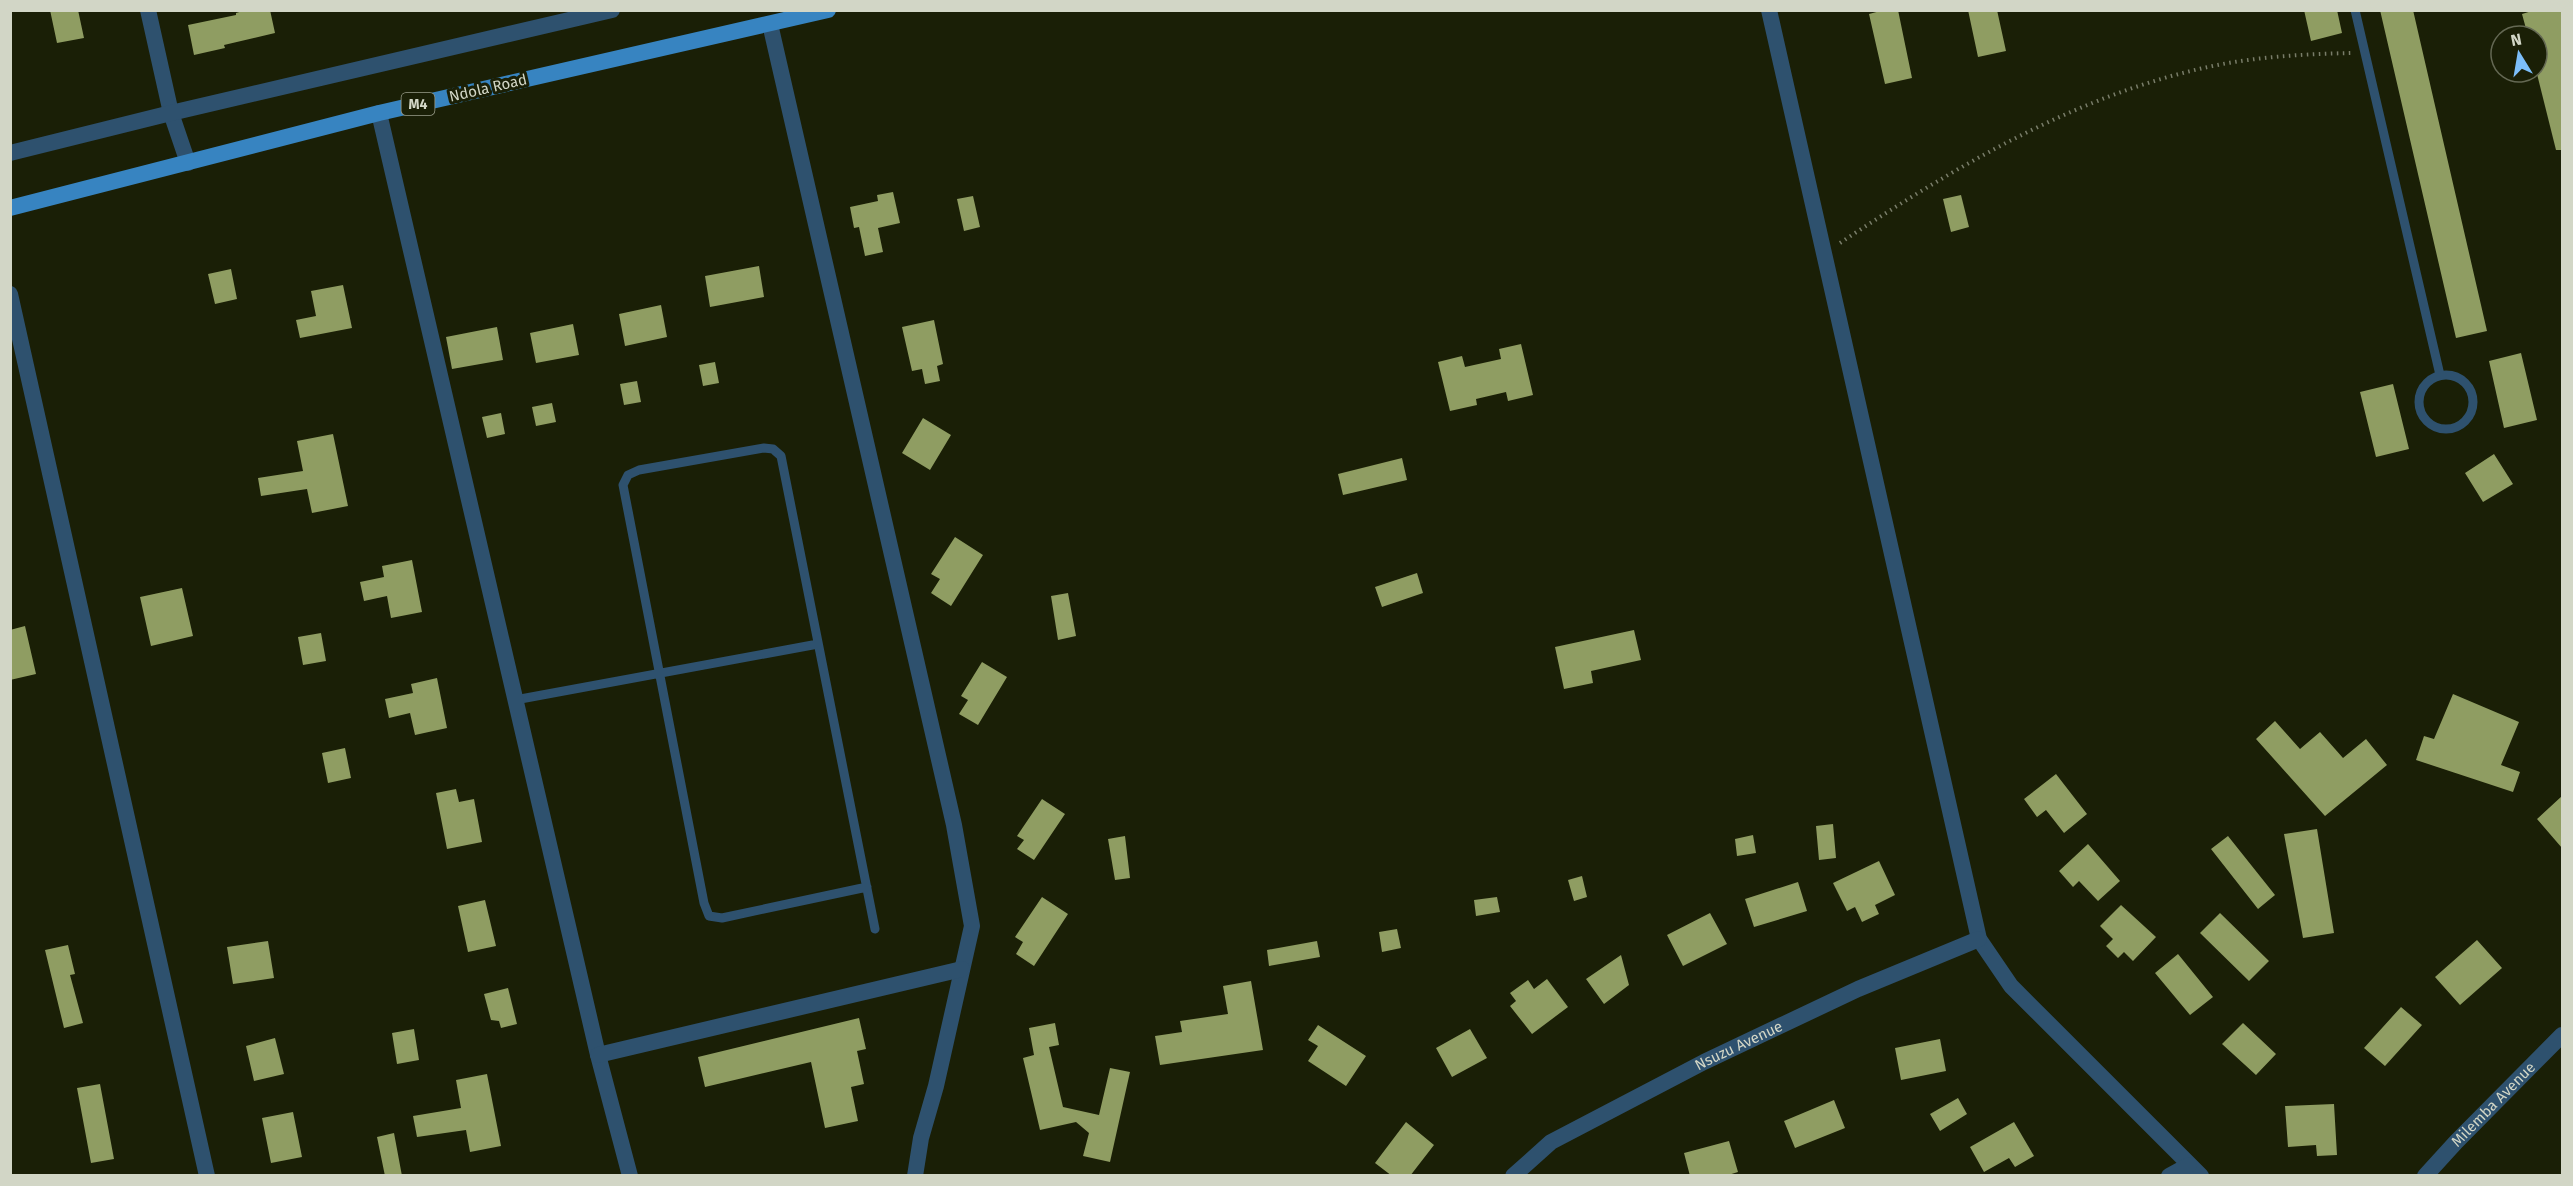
<svg xmlns="http://www.w3.org/2000/svg" width="2573" height="1186" font-family="'Fira Sans',sans-serif">
  <rect width="100%" height="100%" fill="#1a1f06"/>
  <path fill="#8f9d62" d="M 50,10 L 78,10 L 84,38 L 57,43 Z
    M 246,10 L 270,10 L 275,33 L 224,45 L 225,48 L 194,55 L 188,25 L 236,15 L 236,13 Z
    M 1884,10 L 1898,10 L 1912,78 L 1885,84 L 1869,14 Z
    M 1968,10 L 1997,10 L 2006,51 L 1978,57 Z
    M 2304,10 L 2337,10 L 2342,33 L 2311,41 Z
    M 2380,10 L 2413,10 L 2487,331 L 2456,338 Z
    M 2535,10 L 2562,10 L 2562,150 L 2556,150 L 2537,74 L 2537,36 L 2528,36 L 2522,14 Z
    M 893,192 L 900,223 L 878,228 L 883,252 L 865,256 L 859,227 L 854,228 L 850,207 L 878,201 L 877,195 Z
    M 1961,195 L 1969,227 L 1951,232 L 1943,199 Z
    M 973,196 L 980,227 L 964,231 L 957,199 Z
    M 759,266 L 764,297 L 710,307 L 705,276 Z
    M 231,269 L 237,299 L 215,304 L 208,274 Z
    M 343,285 L 352,328 L 300,338 L 296,320 L 316,316 L 311,291 Z
    M 661,305 L 667,337 L 625,346 L 619,314 Z
    M 934,320 L 943,364 L 937,366 L 940,381 L 925,384 L 922,369 L 912,371 L 902,327 Z
    M 573,324 L 579,355 L 536,363 L 530,333 Z
    M 497,327 L 503,360 L 452,369 L 446,337 Z
    M 1521,344 L 1533,395 L 1508,401 L 1506,392 L 1476,399 L 1477,405 L 1450,411 L 1438,362 L 1462,356 L 1465,367 L 1501,359 L 1499,349 Z
    M 2521,353 L 2537,420 L 2504,428 L 2489,361 Z
    M 715,362 L 719,383 L 703,386 L 699,365 Z
    M 637,381 L 641,402 L 624,405 L 620,384 Z
    M 2393,384 L 2409,449 L 2376,457 L 2360,392 Z
    M 552,403 L 556,422 L 536,426 L 532,407 Z
    M 501,413 L 505,434 L 487,438 L 482,417 Z
    M 923,418 L 951,435 L 930,470 L 902,453 Z
    M 333,434 L 348,506 L 312,513 L 307,489 L 261,496 L 258,478 L 303,471 L 297,441 Z
    M 2494,454 L 2513,484 L 2483,502 L 2465,473 Z
    M 1402,458 L 1407,480 L 1343,495 L 1338,474 Z
    M 955,537 L 983,555 L 951,606 L 931,593 L 940,579 L 931,574 Z
    M 412,560 L 422,612 L 391,618 L 387,596 L 364,601 L 360,582 L 384,577 L 382,566 Z
    M 1417,573 L 1423,593 L 1382,607 L 1375,587 Z
    M 182,588 L 193,636 L 151,646 L 140,597 Z
    M 1068,593 L 1076,636 L 1058,640 L 1051,596 Z
    M 25,626 L 36,674 L 10,680 L 10,630 Z
    M 1634,630 L 1641,660 L 1591,671 L 1593,683 L 1564,689 L 1555,647 Z
    M 321,633 L 326,661 L 303,665 L 298,637 Z
    M 982,662 L 1007,677 L 978,725 L 959,714 L 968,700 L 961,696 Z
    M 437,678 L 447,728 L 415,735 L 410,713 L 389,718 L 385,699 L 413,693 L 411,684 Z
    M 2453,694 L 2519,722 L 2501,765 L 2520,772 L 2513,792 L 2416,760 L 2424,736 L 2434,739 Z
    M 2275,721 L 2300,749 L 2320,732 L 2343,758 L 2366,739 L 2387,765 L 2325,816 L 2256,739 Z
    M 345,748 L 351,778 L 328,783 L 322,753 Z
    M 2056,774 L 2087,814 L 2064,833 L 2046,810 L 2037,817 L 2024,799 Z
    M 456,789 L 459,802 L 474,799 L 482,842 L 447,849 L 436,793 Z
    M 2562,796 L 2562,848 L 2537,819 Z
    M 1042,799 L 1065,814 L 1034,860 L 1017,849 L 1024,840 L 1017,836 Z
    M 1833,824 L 1836,858 L 1819,860 L 1816,826 Z
    M 2317,829 L 2334,933 L 2303,938 L 2284,834 Z
    M 1753,835 L 1756,853 L 1737,856 L 1735,839 Z
    M 1125,836 L 1130,878 L 1115,880 L 1108,839 Z
    M 2228,836 L 2275,895 L 2258,909 L 2211,849 Z
    M 2088,844 L 2120,881 L 2098,901 L 2079,881 L 2073,887 L 2059,871 Z
    M 1879,861 L 1895,895 L 1875,905 L 1879,914 L 1862,922 L 1855,907 L 1847,911 L 1833,883 Z
    M 1582,876 L 1587,897 L 1574,901 L 1568,880 Z
    M 1798,882 L 1807,911 L 1754,927 L 1745,899 Z
    M 1042,897 L 1068,914 L 1034,966 L 1016,954 L 1023,942 L 1015,937 Z
    M 1497,897 L 1500,912 L 1476,916 L 1474,900 Z
    M 485,900 L 496,946 L 468,952 L 458,906 Z
    M 2121,905 L 2156,937 L 2133,961 L 2124,952 L 2118,958 L 2106,946 L 2113,939 L 2100,926 Z
    M 1710,913 L 1727,944 L 1683,966 L 1667,935 Z
    M 2220,913 L 2269,961 L 2249,981 L 2200,933 Z
    M 1397,929 L 1401,948 L 1382,952 L 1379,932 Z
    M 2477,940 L 2502,968 L 2460,1005 L 2435,977 Z
    M 268,941 L 274,978 L 233,984 L 227,947 Z
    M 1317,941 L 1320,957 L 1269,966 L 1267,950 Z
    M 68,945 L 75,974 L 70,975 L 83,1023 L 64,1028 L 45,950 Z
    M 2178,954 L 2213,997 L 2190,1015 L 2155,973 Z
    M 1621,955 L 1629,985 L 1604,1004 L 1586,979 Z
    M 1547,979 L 1568,1007 L 1532,1034 L 1510,1006 L 1516,1001 L 1510,993 L 1528,980 L 1534,989 Z
    M 1251,981 L 1263,1050 L 1160,1065 L 1155,1036 L 1182,1032 L 1180,1021 L 1228,1014 L 1223,986 Z
    M 508,988 L 517,1024 L 501,1028 L 499,1021 L 491,1020 L 484,994 Z
    M 2401,1007 L 2422,1025 L 2385,1066 L 2364,1048 Z
    M 859,1018 L 866,1049 L 857,1051 L 864,1084 L 851,1087 L 858,1121 L 825,1128 L 811,1062 L 705,1087 L 698,1057 Z
    M 1055,1023 L 1059,1045 L 1049,1047 L 1063,1107 L 1099,1115 L 1110,1068 L 1130,1072 L 1110,1162 L 1083,1156 L 1089,1133 L 1076,1122 L 1040,1130 L 1023,1058 L 1034,1055 L 1029,1028 Z
    M 2243,1023 L 2276,1054 L 2256,1075 L 2222,1044 Z
    M 1318,1025 L 1366,1056 L 1346,1086 L 1308,1061 L 1318,1046 L 1308,1040 Z
    M 414,1029 L 419,1060 L 397,1064 L 392,1033 Z
    M 1470,1029 L 1487,1058 L 1452,1077 L 1436,1048 Z
    M 275,1038 L 284,1074 L 254,1081 L 246,1046 Z
    M 1940,1039 L 1946,1071 L 1901,1080 L 1895,1048 Z
    M 487,1074 L 501,1146 L 470,1152 L 466,1130 L 417,1137 L 413,1116 L 461,1108 L 456,1080 Z
    M 100,1084 L 114,1159 L 91,1163 L 77,1088 Z
    M 1958,1098 L 1967,1114 L 1940,1131 L 1930,1114 Z
    M 1834,1100 L 1845,1128 L 1795,1148 L 1784,1121 Z
    M 2334,1104 L 2337,1155 L 2317,1156 L 2316,1145 L 2288,1147 L 2285,1106 Z
    M 293,1112 L 302,1157 L 271,1163 L 262,1118 Z
    M 1406,1122 L 1434,1145 L 1410,1176 L 1392,1176 L 1375,1163 Z
    M 2014,1122 L 2034,1156 L 2015,1167 L 2009,1158 L 1984,1172 L 1970,1147 Z
    M 394,1133 L 402,1176 L 385,1176 L 377,1137 Z
    M 1729,1141 L 1738,1172 L 1725,1176 L 1690,1176 L 1684,1153 Z"/>
  <g fill="none" stroke-linecap="round" stroke-linejoin="round">
    <path stroke="#797d69" stroke-width="4" stroke-dasharray="1.5 4.5" stroke-linecap="butt" d="M 1840,243 C 1950,170 2069,99 2199,69 C 2249,57 2302,54 2353,53"/>
    <path stroke="#2e516e" stroke-width="9" d="M 2355,10 L 2440,375
      M2419 402a27 27 0 1 1 54 0a27 27 0 1 1-54 0Z
      M 515,700 L 818,644
      M 867,887 L 722,918 L 709,916 L 704,903 L 623,485 L 628,475 L 639,470 L 764,448 L 773,449 L 781,456 L 875,929"/>
    <g stroke="#2e516e" stroke-width="16">
      <path d="M 148,10 L 171,113 L 188,163"/>
      <path d="M 1769,10 L 1979,939 L 2011,986 L 2201,1176"/>
      <path d="M 770,24 L 954,825 L 972,926 L 936,1086 L 921,1138 L 915,1176"/>
      <path d="M 379,113 L 598,1055 L 630,1176"/>
      <path d="M 10,153 L 171,113 L 612,10"/>
      <path d="M 10,294 L 207,1176"/>
      <path d="M 598,1055 L 962,969"/>
      <path id="s1" d="M 1513,1176 L 1551,1142 L 1704,1062 L 1858,989 L 1979,939"/>
      <path d="M 2169,1176 L 2189,1165"/>
      <path id="s2" d="M 2425,1176 L 2456,1142 L 2562,1035"/>
    </g>
    <path stroke="#3784c1" stroke-width="16" d="M 10,208 L 379,113 L 828,10"/>
  </g>
  <g text-anchor="middle" dominant-baseline="central" stroke-width="6" stroke-linejoin="round" paint-order="stroke">
    <rect fill="#1a1f06" stroke="#9b9f8c" stroke-width="1.5" x="401.5" y="93" width="33" height="22" rx="4.5"/>
    <g font-size="14" font-weight="bold" fill="#d2d6c6">
      <text x="418" y="104">M4</text>
    </g>
    <g font-size="15" fill="#d2d6c6" stroke="#1a1f06">
      <text transform="translate(488 88) rotate(-13)">Ndola Road</text>
      <text stroke="none"><textPath href="#s1" startOffset="262">Nsuzu Avenue</textPath></text>
      <text stroke="none"><textPath href="#s2" startOffset="99">Milemba Avenue</textPath></text>
    </g>
  </g>
  <rect width="2573" height="1186" fill="none" stroke="#d2d6c6" stroke-width="24"/>
  <g transform="translate(2519 54) rotate(349)"><circle r="28" fill="#1a1f06" stroke="#646853" stroke-width="1.5"/>
  <path d="M0-4.5L10 22L0 15L-10 22Z" fill="#7cbef9"/>
  <text y="-9" font-size="16" font-weight="bold" text-anchor="middle" fill="#d2d6c6">N</text>
  </g>
</svg>
